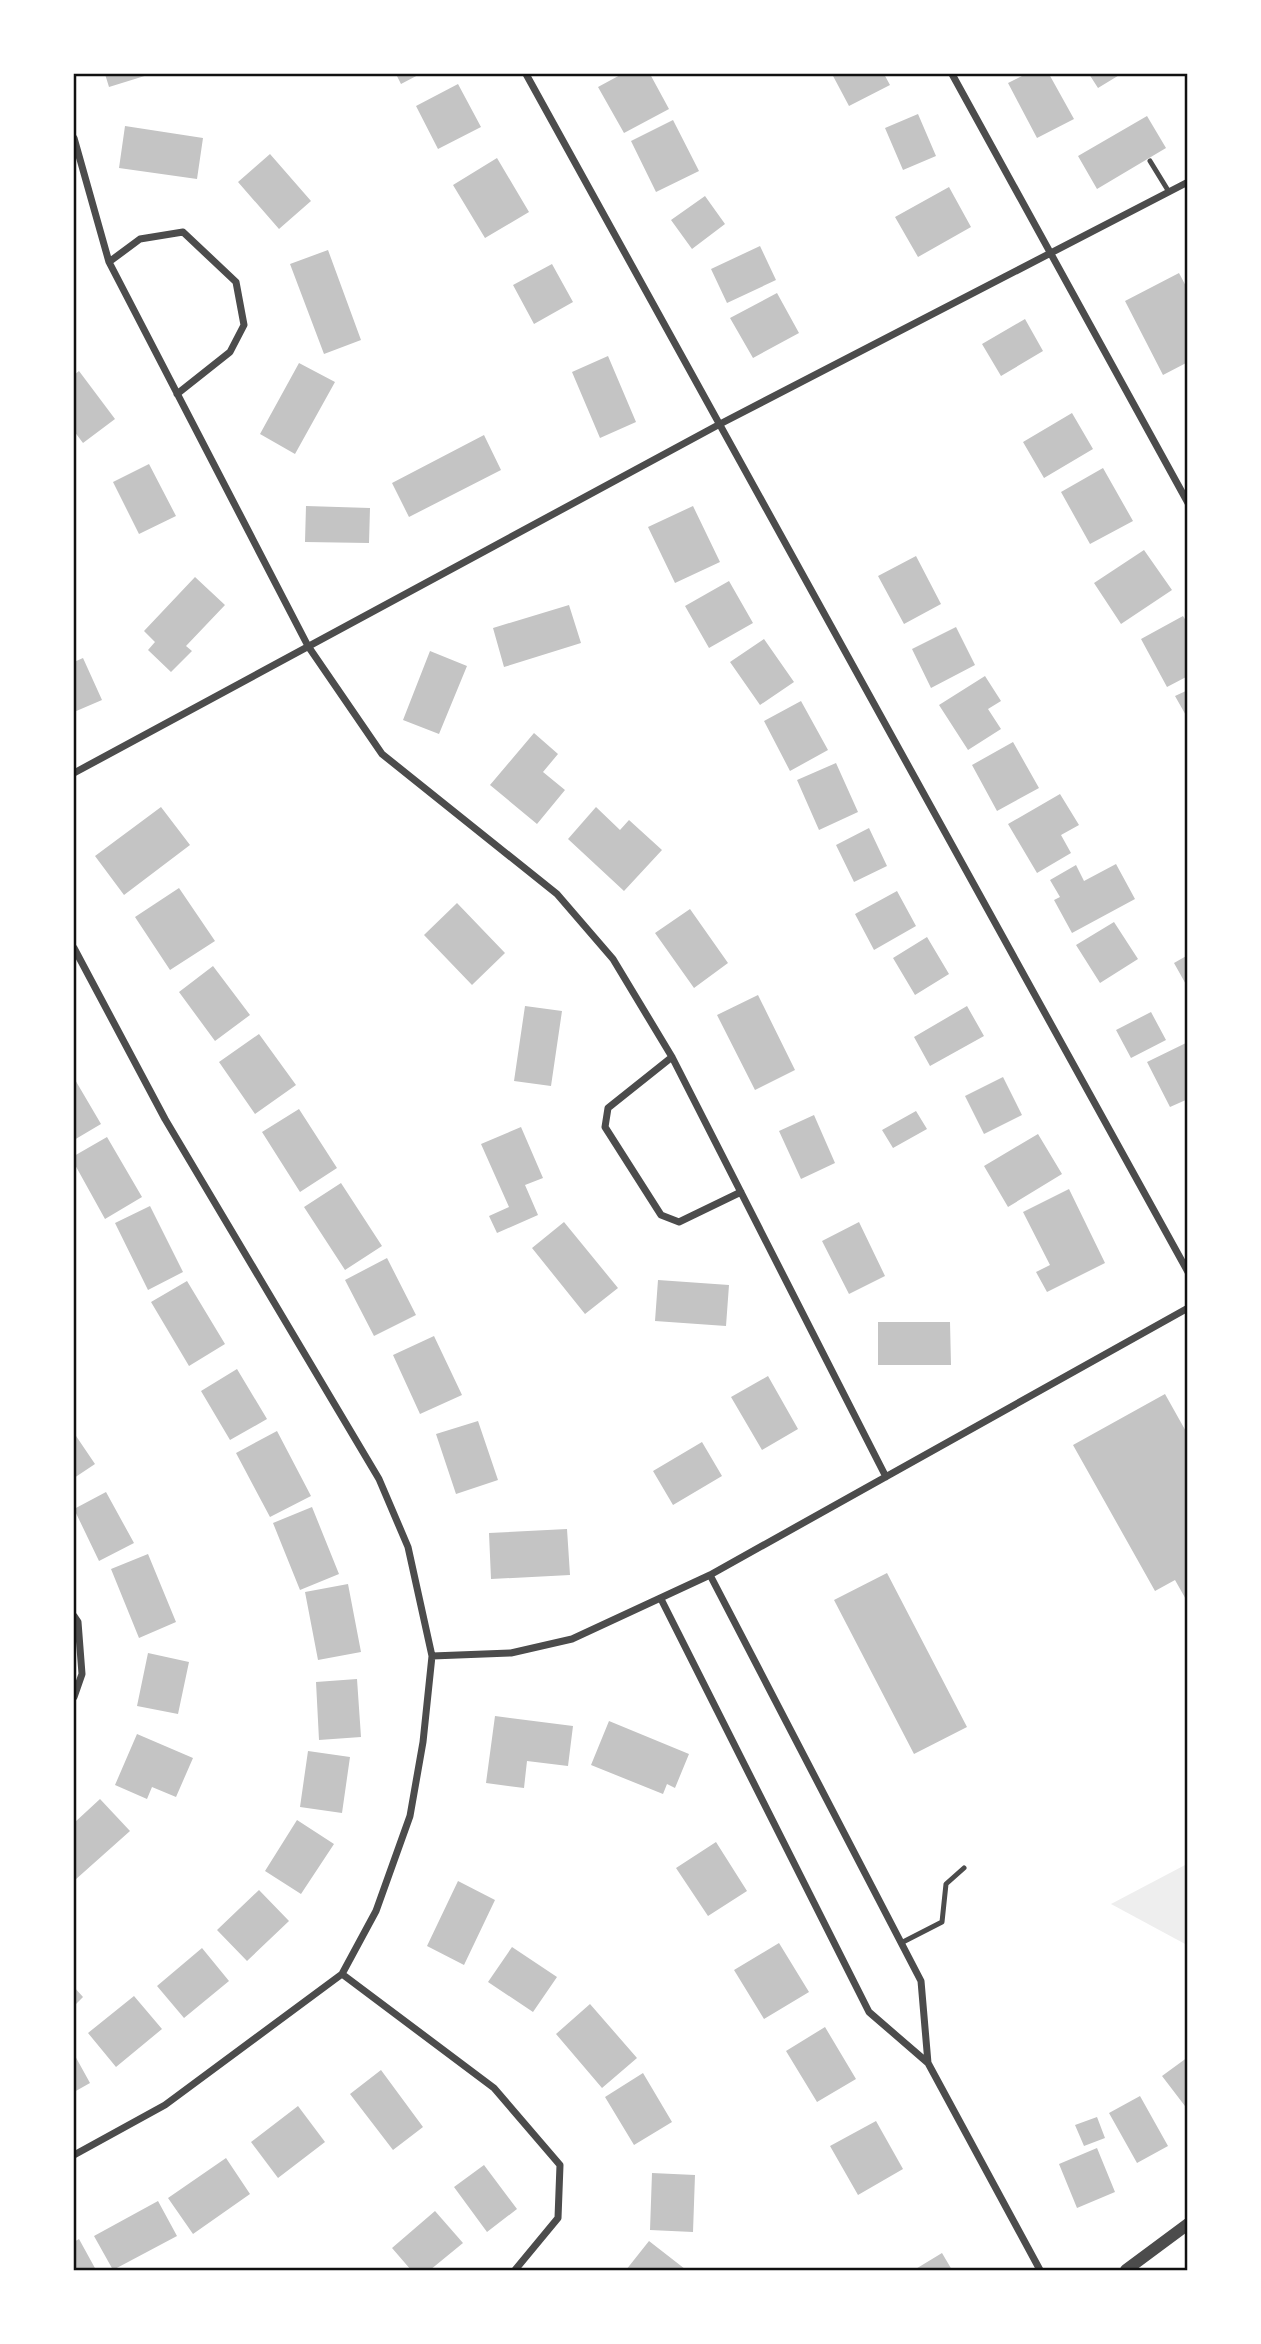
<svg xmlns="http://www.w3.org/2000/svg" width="1261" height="2344" font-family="'Crimson Pro',serif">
  <rect width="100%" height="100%" fill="#fff"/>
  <path fill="#eee" d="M 1187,1864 L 1187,1945 L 1111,1904 Z"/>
  <path fill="#c4c4c4" d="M 105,74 L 151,74 L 109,87 Z
    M 396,74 L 420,74 L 401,84 Z
    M 622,74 L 650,74 L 669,109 L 624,133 L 598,87 Z
    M 832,74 L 884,74 L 890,85 L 849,106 Z
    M 1026,74 L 1049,74 L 1074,119 L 1037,138 L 1008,83 Z
    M 1089,74 L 1121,74 L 1098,88 Z
    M 458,84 L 481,127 L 438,149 L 416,106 Z
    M 918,114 L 936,156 L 903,170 L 885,128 Z
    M 1147,116 L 1166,148 L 1097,189 L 1078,156 Z
    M 673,120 L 699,171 L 656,192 L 631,141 Z
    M 125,126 L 203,138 L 197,179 L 119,168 Z
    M 270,154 L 311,201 L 279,229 L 238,182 Z
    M 497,158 L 529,212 L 485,238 L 453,185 Z
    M 949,187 L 971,227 L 918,257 L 895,217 Z
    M 705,196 L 725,224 L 692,249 L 671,220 Z
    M 760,246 L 776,280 L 727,303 L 711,269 Z
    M 328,250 L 361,340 L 324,354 L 290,264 Z
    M 552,264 L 573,302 L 534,324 L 513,285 Z
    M 1179,273 L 1188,290 L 1188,362 L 1163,375 L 1125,301 Z
    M 777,293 L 799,333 L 753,358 L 730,318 Z
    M 1025,319 L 1043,351 L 1001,376 L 982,344 Z
    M 608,356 L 636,422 L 600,438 L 572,372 Z
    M 299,363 L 335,382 L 295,454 L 260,434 Z
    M 79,371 L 115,419 L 83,443 L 74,431 L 74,375 Z
    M 1072,413 L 1093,449 L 1044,478 L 1023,442 Z
    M 484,435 L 501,470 L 409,517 L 392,483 Z
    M 149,464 L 176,516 L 139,534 L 113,482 Z
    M 1103,468 L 1133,521 L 1090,544 L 1061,492 Z
    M 306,506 L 370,508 L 369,543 L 305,542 Z
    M 693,506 L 720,562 L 675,583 L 648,527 Z
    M 1144,550 L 1172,590 L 1121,624 L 1094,583 Z
    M 916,556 L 941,604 L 904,624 L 878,576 Z
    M 195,577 L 225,605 L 186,646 L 192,651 L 171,672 L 148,650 L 155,642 L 144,631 Z
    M 729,581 L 753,623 L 709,648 L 685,606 Z
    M 569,605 L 581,643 L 504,667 L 493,628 Z
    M 1183,616 L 1188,624 L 1188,676 L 1167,687 L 1141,639 Z
    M 956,627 L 975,665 L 931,688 L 912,649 Z
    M 764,639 L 794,682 L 760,705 L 730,662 Z
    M 430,651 L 467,666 L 439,734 L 403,720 Z
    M 83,658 L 102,700 L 74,712 L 74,662 Z
    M 985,676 L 1001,701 L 988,709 L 1001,729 L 968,750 L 939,705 Z
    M 1188,690 L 1188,719 L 1175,696 Z
    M 801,701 L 828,750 L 790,771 L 764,721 Z
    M 534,733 L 558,754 L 543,772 L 565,790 L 537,824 L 490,785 Z
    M 1013,742 L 1039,788 L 997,811 L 972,765 Z
    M 836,763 L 858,812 L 819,830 L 797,780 Z
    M 1060,794 L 1079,825 L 1061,835 L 1071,853 L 1037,873 L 1008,824 Z
    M 161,807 L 190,845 L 124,895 L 95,856 Z
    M 596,807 L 620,830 L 629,820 L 662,850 L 624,891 L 568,839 Z
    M 869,828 L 887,866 L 854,882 L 836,845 Z
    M 1116,864 L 1135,899 L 1072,933 L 1054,900 L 1060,897 L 1050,880 L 1076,865 L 1084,881 Z
    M 179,888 L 215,941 L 170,970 L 135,917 Z
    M 897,891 L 916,926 L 874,950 L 855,914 Z
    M 457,903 L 505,953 L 472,985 L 424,935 Z
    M 690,909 L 728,963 L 694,988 L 655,933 Z
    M 1114,922 L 1138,959 L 1100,983 L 1076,945 Z
    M 927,937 L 949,974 L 915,995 L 893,958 Z
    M 1188,955 L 1188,988 L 1174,963 Z
    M 213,966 L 250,1015 L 215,1041 L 179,992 Z
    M 758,995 L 795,1070 L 755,1090 L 717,1015 Z
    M 525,1006 L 562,1011 L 551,1086 L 514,1081 Z
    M 967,1006 L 984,1036 L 930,1066 L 914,1037 Z
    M 1151,1012 L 1166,1040 L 1131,1058 L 1116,1030 Z
    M 259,1034 L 296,1085 L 255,1114 L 219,1062 Z
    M 1188,1042 L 1188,1099 L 1170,1107 L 1147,1062 Z
    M 1003,1077 L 1022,1115 L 984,1134 L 965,1096 Z
    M 74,1078 L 101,1124 L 74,1140 Z
    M 299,1109 L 337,1168 L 300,1192 L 262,1132 Z
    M 916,1111 L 927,1129 L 893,1148 L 882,1130 Z
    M 814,1115 L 835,1163 L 801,1179 L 779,1131 Z
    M 521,1127 L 543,1178 L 525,1185 L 538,1215 L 497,1233 L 489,1216 L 509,1207 L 481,1144 Z
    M 1038,1134 L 1062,1174 L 1008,1207 L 984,1166 Z
    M 107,1137 L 142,1197 L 105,1219 L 74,1163 L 74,1156 Z
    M 341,1183 L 382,1246 L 345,1270 L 304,1207 Z
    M 1069,1189 L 1105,1263 L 1047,1292 L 1036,1272 L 1050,1265 L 1023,1212 Z
    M 150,1206 L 183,1272 L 148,1290 L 115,1223 Z
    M 564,1222 L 618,1288 L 585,1314 L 532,1248 Z
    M 859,1222 L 885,1276 L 849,1294 L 822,1241 Z
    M 387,1258 L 416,1315 L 374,1336 L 345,1280 Z
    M 658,1280 L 729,1285 L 726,1326 L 655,1321 Z
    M 187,1281 L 225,1344 L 189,1366 L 151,1302 Z
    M 878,1322 L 950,1322 L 951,1365 L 878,1365 Z
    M 434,1336 L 462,1395 L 420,1414 L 393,1355 Z
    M 237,1369 L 267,1419 L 230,1440 L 201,1391 Z
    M 768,1376 L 798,1429 L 762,1450 L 731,1397 Z
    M 1165,1394 L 1188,1435 L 1188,1603 L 1175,1580 L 1155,1591 L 1073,1445 Z
    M 478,1421 L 498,1480 L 456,1494 L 436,1434 Z
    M 277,1431 L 311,1496 L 270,1517 L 236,1453 Z
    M 74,1433 L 95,1464 L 74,1478 Z
    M 702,1442 L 722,1476 L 673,1505 L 653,1471 Z
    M 106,1492 L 134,1543 L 99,1561 L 74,1509 Z
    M 312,1507 L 339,1574 L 300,1590 L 273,1523 Z
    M 567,1529 L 570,1575 L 491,1579 L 489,1533 Z
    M 148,1554 L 176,1622 L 139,1638 L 111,1569 Z
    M 887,1573 L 967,1727 L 914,1754 L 834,1600 Z
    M 348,1584 L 361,1652 L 318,1660 L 305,1592 Z
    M 148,1653 L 189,1662 L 178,1714 L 137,1706 Z
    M 357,1679 L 361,1737 L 319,1740 L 316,1682 Z
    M 495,1716 L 573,1726 L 568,1766 L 527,1761 L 524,1788 L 486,1783 Z
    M 609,1721 L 689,1754 L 675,1788 L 667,1784 L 663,1794 L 591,1765 Z
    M 137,1734 L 193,1758 L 176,1797 L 152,1787 L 147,1799 L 115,1785 Z
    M 308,1751 L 350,1757 L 342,1813 L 300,1807 Z
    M 100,1799 L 130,1831 L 75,1880 L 74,1823 Z
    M 297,1820 L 334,1844 L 301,1894 L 265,1871 Z
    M 716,1842 L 747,1891 L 708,1916 L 676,1868 Z
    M 458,1881 L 495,1900 L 464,1965 L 427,1946 Z
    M 259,1890 L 289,1921 L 247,1961 L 217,1930 Z
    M 779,1943 L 809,1992 L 764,2019 L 734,1970 Z
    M 512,1947 L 557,1977 L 533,2012 L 488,1982 Z
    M 202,1948 L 229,1981 L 184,2018 L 157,1986 Z
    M 74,1987 L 83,1997 L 74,2006 Z
    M 134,1996 L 162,2029 L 116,2067 L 88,2033 Z
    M 590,2004 L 637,2058 L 602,2088 L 556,2034 Z
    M 825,2027 L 856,2079 L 817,2102 L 786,2051 Z
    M 74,2054 L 90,2083 L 74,2092 Z
    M 1188,2057 L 1188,2110 L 1162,2076 Z
    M 381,2070 L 423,2127 L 393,2150 L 350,2094 Z
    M 643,2073 L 672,2122 L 634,2145 L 605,2097 Z
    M 1140,2096 L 1168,2146 L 1137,2163 L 1109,2113 Z
    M 298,2106 L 325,2142 L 278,2178 L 251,2142 Z
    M 1097,2117 L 1105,2138 L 1084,2146 L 1075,2125 Z
    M 876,2121 L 903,2169 L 858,2195 L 830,2146 Z
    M 1097,2148 L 1115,2192 L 1077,2208 L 1059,2164 Z
    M 226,2158 L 250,2194 L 193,2234 L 168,2198 Z
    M 484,2165 L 517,2209 L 487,2232 L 454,2187 Z
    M 652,2173 L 695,2175 L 693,2232 L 650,2230 Z
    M 158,2201 L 177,2236 L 113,2270 L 94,2236 Z
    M 435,2211 L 463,2243 L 430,2270 L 411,2270 L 392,2248 Z
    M 79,2239 L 96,2270 L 74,2270 L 74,2242 Z
    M 649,2241 L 685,2269 L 684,2270 L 626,2270 Z
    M 942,2253 L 952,2270 L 914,2270 Z"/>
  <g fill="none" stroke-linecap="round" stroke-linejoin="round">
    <path stroke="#4c4c4c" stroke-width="5" d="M 1150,161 L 1169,192
      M 901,1943 L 942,1922 L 946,1884 L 964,1868"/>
    <path stroke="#4c4c4c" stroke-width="7" d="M 526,74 L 1188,1272
      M 952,74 L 1188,503
      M 74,138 L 109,262 L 308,646 L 382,754 L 557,894 L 613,959 L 672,1057 L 886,1477
      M 109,262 L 140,239 L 183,232 L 236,282 L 244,325 L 230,352 L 177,394
      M 74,773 L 720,424 L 1188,182
      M 74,948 L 165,1119 L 379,1479 L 408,1547 L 432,1656 L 423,1742 L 410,1816 L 376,1911 L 342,1974 L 165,2105 L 74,2155
      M 672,1057 L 608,1108 L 605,1127 L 661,1215 L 679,1222 L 741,1192
      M 710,1575 L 921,1981 L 928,2063
      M 661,1599 L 869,2012 L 928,2063 L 1040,2270
      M 74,1616 L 78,1622 L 82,1674 L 74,1697
      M 432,1656 L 511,1653 L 572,1639 L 710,1575 L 1188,1308
      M 342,1974 L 494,2088 L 560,2165 L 558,2218 L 515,2270"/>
    <path stroke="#4c4c4c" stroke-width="12" d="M 1126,2270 L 1188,2224"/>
  </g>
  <rect width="1261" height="2344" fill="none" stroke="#ffffff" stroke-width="150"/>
  <rect x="75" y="75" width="1111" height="2194" fill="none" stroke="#111" stroke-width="2.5"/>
</svg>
